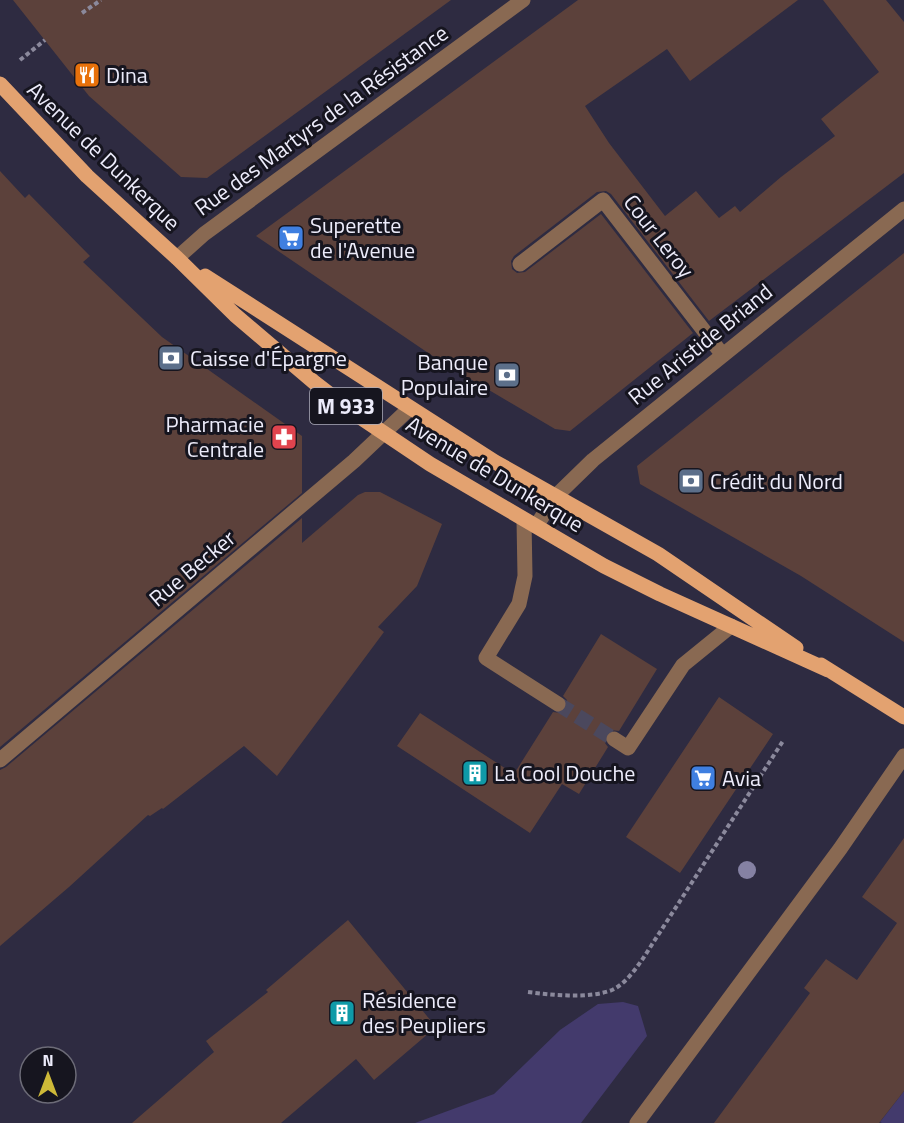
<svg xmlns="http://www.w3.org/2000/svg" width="904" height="1123" font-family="'Titillium Web',sans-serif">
  <rect width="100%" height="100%" fill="#2e2b41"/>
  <path fill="#433a6c" d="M 623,1002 L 638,1006 L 647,1036 L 581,1123 L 415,1123 L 494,1094 L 560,1030 L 598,1004 Z
    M 904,1091 L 904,1123 L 882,1123 L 880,1122 Z"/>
  <path fill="#5c413b" d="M 13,0 L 451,0 L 207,178 L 181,177 L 89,96 Z
    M 578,0 L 798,0 L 690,81 L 667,49 L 585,106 L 609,143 L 665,216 L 696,191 L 719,218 L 735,206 L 740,212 L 781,177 L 835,136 L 821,119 L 879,72 L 823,0 L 886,0 L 904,22 L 904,173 L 709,321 L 611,194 L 606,191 L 597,192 L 514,256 L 511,261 L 512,269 L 517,273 L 525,272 L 601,214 L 693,333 L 570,431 L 555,429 L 440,361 L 256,236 Z
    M 0,171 L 25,198 L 29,194 L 90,256 L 83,262 L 162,337 L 302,436 L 302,493 L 0,747 Z
    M 904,253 L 904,642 L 801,576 L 640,484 L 637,466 Z
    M 365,492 L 380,492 L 442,524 L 417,586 L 378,627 L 384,632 L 277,776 L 244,746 L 163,809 L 162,808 L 150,816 L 148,815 L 69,887 L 0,946 L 0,770 L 6,767 L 302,518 L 302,543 L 358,495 Z
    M 601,634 L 657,669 L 619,731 L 610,730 L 606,734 L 605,743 L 608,747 L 579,794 L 562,784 L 530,833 L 397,746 L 420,713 L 514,774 L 553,712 L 562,713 L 566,709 L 567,700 L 563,696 Z
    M 719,697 L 773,734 L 680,873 L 626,837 Z
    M 904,838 L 904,1091 L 879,1123 L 714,1123 L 810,993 L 804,988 L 826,959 L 857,980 L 897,923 L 862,897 Z
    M 348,920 L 436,1027 L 374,1080 L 356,1059 L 281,1123 L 132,1123 L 214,1052 L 206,1041 L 268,992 L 266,990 Z"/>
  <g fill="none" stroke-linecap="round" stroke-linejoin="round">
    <path stroke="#4b485d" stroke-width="15" stroke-dasharray="15 8" stroke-linecap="butt" d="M 558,704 L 614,739"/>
    <path stroke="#8b899c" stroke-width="4" stroke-dasharray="4.5 3" stroke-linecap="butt" d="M 82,13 L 101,0
      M 20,60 L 45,40
      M 528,992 C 552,995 589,999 612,990 C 625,984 634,971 642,960 L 783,741"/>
    <path stroke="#896952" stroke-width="15" d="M 177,258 L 204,234 L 523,0
      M 520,264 L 603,200 L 722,354
      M 524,520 L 525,576 L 519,604 L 486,658 L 558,704
      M 536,526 L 556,496 L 593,460 L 904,209
      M 614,739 L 628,748 L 683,665 L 731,626
      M 0,760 L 354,461 L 410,408
      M 637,1123 L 840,849 L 904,756"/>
    <path stroke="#e3a270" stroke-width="15" d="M 0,84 L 87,176 L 177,258 L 235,315 L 315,383 L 354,413 L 430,464 L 604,566 L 660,594 L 828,670
      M 205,276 L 495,462 L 658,554 L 796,648
      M 821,665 L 904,717"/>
  </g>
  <circle fill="#8581a3" cx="747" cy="870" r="9"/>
  <defs>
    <symbol id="restaurant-square" viewBox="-11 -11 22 22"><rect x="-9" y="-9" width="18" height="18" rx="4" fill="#e8710a" stroke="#16151f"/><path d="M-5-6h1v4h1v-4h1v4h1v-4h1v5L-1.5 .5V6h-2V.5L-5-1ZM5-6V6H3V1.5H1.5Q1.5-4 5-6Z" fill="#fff"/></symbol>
    <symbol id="supermarket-square" viewBox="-11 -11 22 22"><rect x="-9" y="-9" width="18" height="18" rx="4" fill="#3f7fe0" stroke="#16151f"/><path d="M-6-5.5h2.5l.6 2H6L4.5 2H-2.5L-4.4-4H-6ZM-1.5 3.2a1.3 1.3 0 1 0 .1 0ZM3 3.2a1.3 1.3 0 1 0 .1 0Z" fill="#fff"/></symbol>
    <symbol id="bank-square" viewBox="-11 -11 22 22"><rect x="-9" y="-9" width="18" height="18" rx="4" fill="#5c6f8a" stroke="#16151f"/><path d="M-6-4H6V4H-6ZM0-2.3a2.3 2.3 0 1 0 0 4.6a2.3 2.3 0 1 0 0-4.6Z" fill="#fff"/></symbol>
    <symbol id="pharmacy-square" viewBox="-11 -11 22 22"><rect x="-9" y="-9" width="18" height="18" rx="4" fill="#e0444e" stroke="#16151f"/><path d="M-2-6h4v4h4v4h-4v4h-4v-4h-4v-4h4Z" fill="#fff"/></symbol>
    <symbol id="building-square" viewBox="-11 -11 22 22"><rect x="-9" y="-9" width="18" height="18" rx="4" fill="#0f9aa8" stroke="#16151f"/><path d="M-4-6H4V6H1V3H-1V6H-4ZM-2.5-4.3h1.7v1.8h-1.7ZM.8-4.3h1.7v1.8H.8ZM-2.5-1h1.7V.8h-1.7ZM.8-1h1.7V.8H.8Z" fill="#fff"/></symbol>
  </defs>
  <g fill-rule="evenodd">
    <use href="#restaurant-square" x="72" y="60" width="30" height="30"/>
    <use href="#supermarket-square" x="276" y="223" width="30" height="30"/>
    <use href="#bank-square" x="156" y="343" width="30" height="30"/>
    <use href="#bank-square" x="492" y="360" width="30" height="30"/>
    <use href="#pharmacy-square" x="269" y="422" width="30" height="30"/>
    <use href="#bank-square" x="676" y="466" width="30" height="30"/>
    <use href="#building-square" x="460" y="758" width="30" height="30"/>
    <use href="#supermarket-square" x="688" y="763" width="30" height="30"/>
    <use href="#building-square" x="327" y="998" width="30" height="30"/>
  </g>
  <g text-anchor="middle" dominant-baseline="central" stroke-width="6" stroke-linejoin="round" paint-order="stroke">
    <rect fill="#16151f" stroke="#acacb9" stroke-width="1.5" x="310" y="388" width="72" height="36" rx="4.5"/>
    <g font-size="21" font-weight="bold" fill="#edecfb">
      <text x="346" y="406">M 933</text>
    </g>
    <g font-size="22" fill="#edecfb" stroke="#16151f" text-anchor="start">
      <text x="106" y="75">Dina</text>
      <text x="310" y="225">Superette<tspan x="310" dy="25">de l'Avenue</tspan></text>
      <text x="190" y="358">Caisse d'Épargne</text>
      <text x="488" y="362" text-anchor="end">Banque<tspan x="488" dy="25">Populaire</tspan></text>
      <text x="264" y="424" text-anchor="end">Pharmacie<tspan x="264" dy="25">Centrale</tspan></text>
      <text x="710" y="481">Crédit du Nord</text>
      <text x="494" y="773">La Cool Douche</text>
      <text x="722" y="778">Avia</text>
      <text x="362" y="1000">Résidence<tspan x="362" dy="25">des Peupliers</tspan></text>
    </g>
    <g font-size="22" fill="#edecfb" stroke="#16151f">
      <text transform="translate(321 120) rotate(-36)">Rue des Martyrs de la Résistance</text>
      <text transform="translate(104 156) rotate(44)">Avenue de Dunkerque</text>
      <text transform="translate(659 236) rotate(52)">Cour Leroy</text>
      <text transform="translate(700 344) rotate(-39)">Rue Aristide Briand</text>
      <text transform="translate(495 474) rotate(31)">Avenue de Dunkerque</text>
      <text transform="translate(192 568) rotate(-40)">Rue Becker</text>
    </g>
  </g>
  <g transform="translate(48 1075)"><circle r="28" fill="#16151f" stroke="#6c6b77" stroke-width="1.5"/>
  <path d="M0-4.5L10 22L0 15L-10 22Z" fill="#ceb938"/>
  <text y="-9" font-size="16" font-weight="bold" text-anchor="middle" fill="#edecfb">N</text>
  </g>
</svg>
